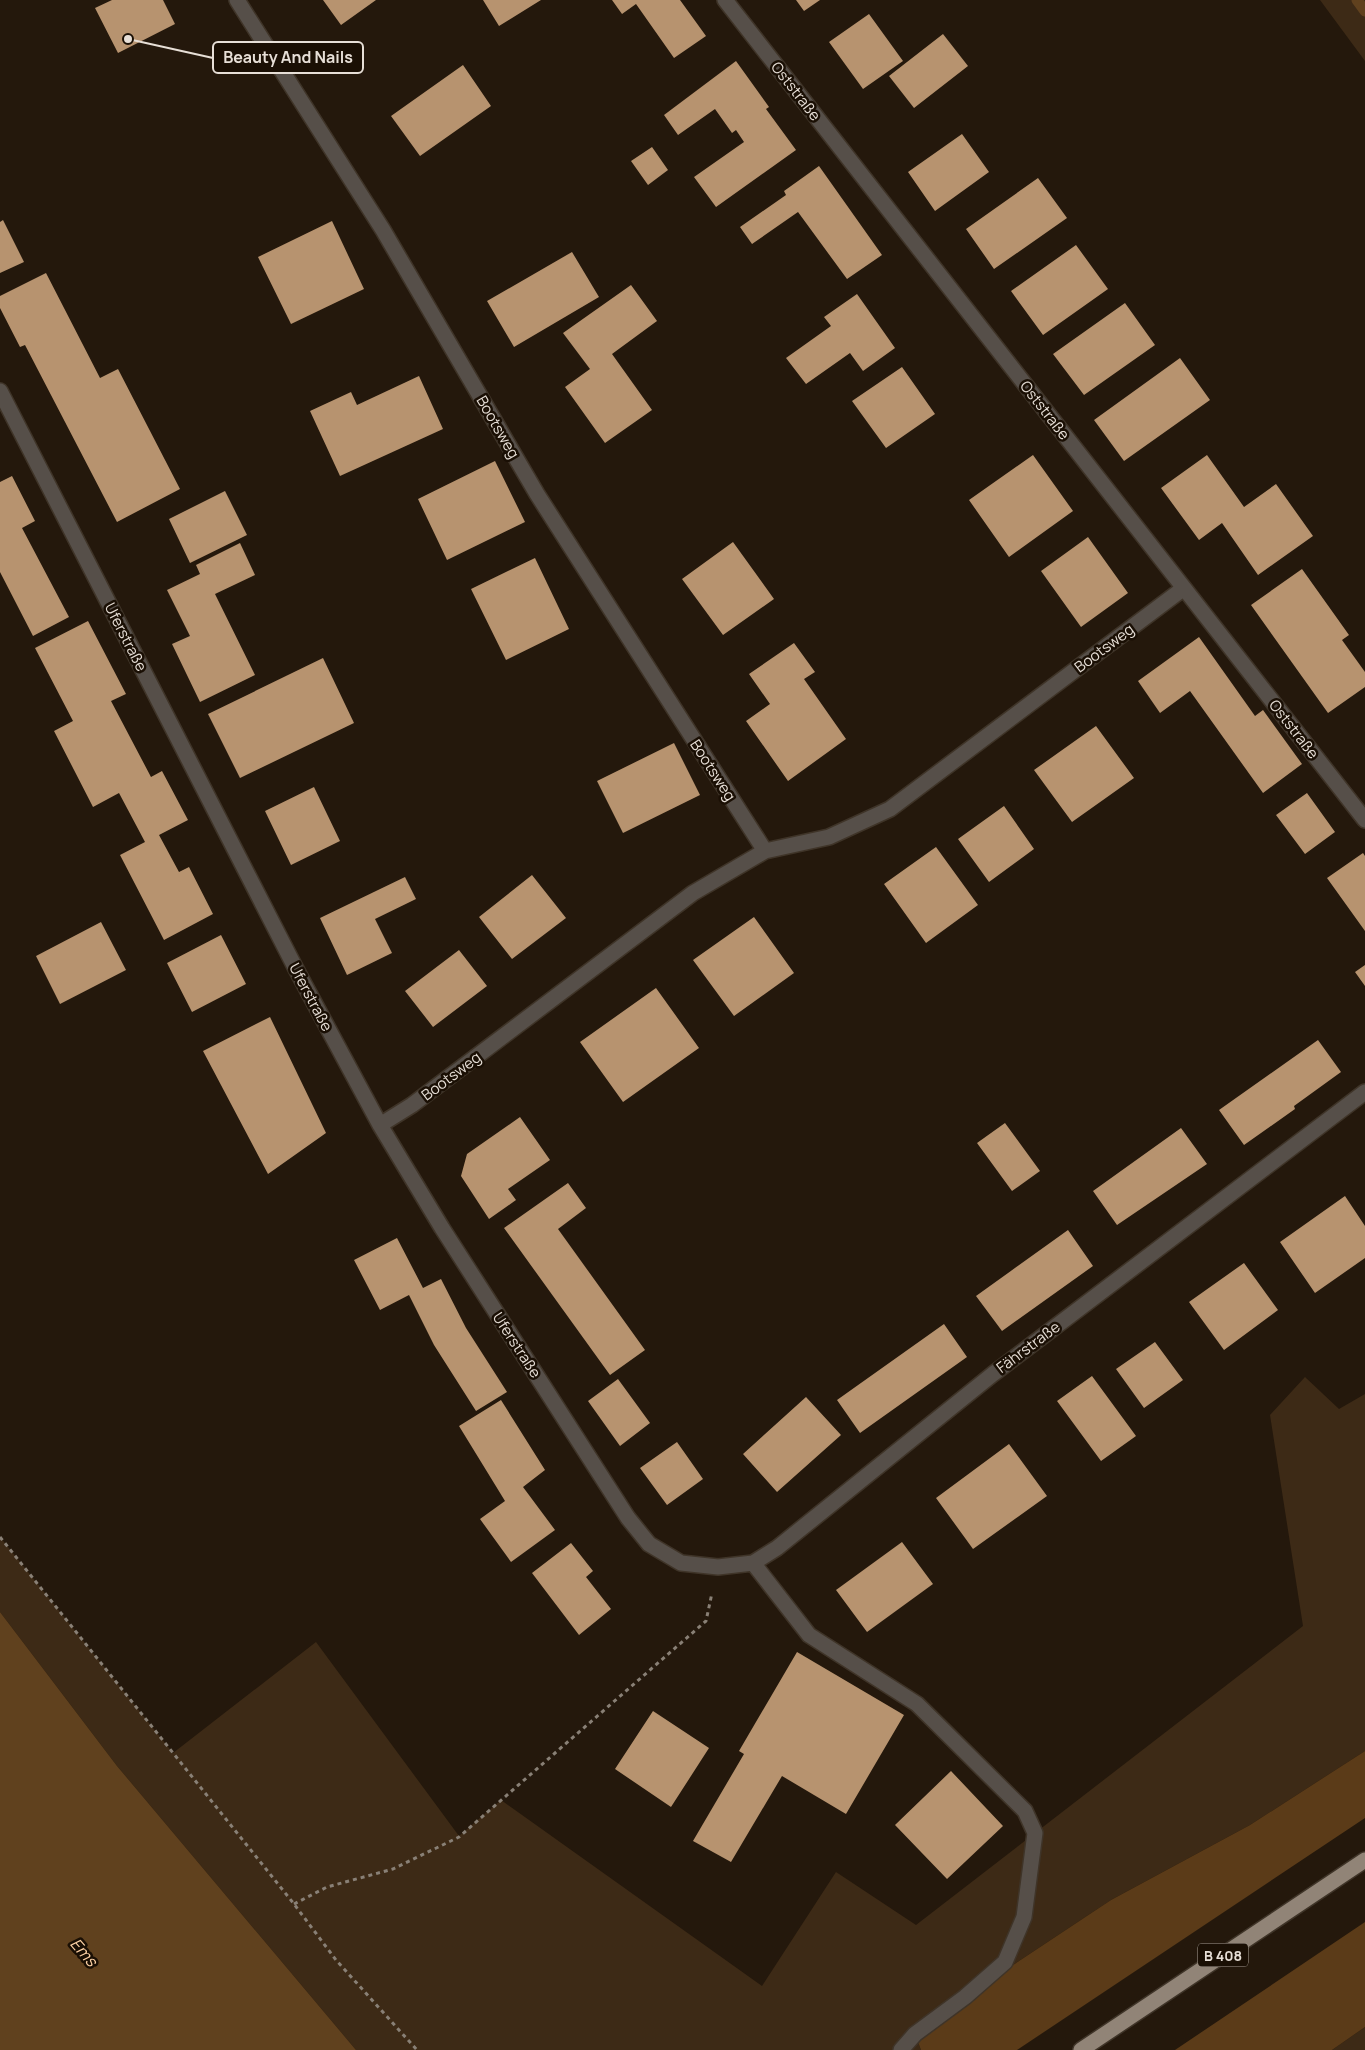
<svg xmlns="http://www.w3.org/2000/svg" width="1365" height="2050" font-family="Manrope,sans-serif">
  <rect width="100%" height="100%" fill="#24180c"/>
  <path fill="#3d2a16" d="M 1320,0 L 1365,0 L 1365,61 Z
    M 1305,1377 L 1339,1409 L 1365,1394 L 1365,1751 L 1250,1825 L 1111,1900 L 965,1997 L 915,2034 L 921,2050 L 356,2050 L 117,1766 L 0,1612 L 0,1537 L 173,1753 L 316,1642 L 459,1836 L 501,1800 L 762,1986 L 836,1872 L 916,1925 L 1303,1626 L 1270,1415 Z
    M 1365,2027 L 1365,2050 L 1332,2050 Z"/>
  <path fill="#5b3b18" d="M 1365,1751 L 1365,1818 L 1017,2050 L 921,2050 L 915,2034 L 965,1997 L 1111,1900 L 1250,1825 Z
    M 1365,1922 L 1365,2027 L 1332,2050 L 1175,2050 Z"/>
  <path fill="#60411e" d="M 0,1612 L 117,1766 L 356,2050 L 0,2050 Z"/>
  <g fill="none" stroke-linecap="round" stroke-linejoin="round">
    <path stroke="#60411e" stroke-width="11" d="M 1357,0 L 1365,11"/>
  </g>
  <path fill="#b7936f" d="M 112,0 L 163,0 L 175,24 L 118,53 L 95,8 Z
    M 323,0 L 376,0 L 341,25 Z
    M 483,0 L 541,0 L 499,26 Z
    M 612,0 L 680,0 L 706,36 L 674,58 L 636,4 L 622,14 Z
    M 796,0 L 820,0 L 804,11 Z
    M 869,14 L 903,61 L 863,89 L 829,42 Z
    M 943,34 L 968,66 L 914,108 L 889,76 Z
    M 736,61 L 769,107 L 766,109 L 796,150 L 716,207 L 694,177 L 744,142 L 736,130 L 732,133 L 715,109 L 678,135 L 664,115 Z
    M 463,65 L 491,106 L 420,156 L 391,116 Z
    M 962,134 L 989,172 L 935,211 L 908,172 Z
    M 652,147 L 668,170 L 648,185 L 631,161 Z
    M 819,166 L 882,255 L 847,279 L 798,212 L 752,244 L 740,227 L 786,195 L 784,191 Z
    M 1038,178 L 1067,218 L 994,269 L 966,229 Z
    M 3,220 L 24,262 L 0,273 L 0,222 Z
    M 332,221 L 364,289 L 291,324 L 258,257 Z
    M 1076,245 L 1108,289 L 1043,335 L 1011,291 Z
    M 572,252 L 599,297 L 514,347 L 487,301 Z
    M 46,273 L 100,378 L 118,369 L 180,489 L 117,522 L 25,345 L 20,347 L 0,308 L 0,296 Z
    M 631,285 L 657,321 L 612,354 L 652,410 L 605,443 L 565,387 L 590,369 L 563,333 Z
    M 857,294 L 895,348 L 863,371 L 850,353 L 806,384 L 786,358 L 831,326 L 824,317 Z
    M 1125,303 L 1155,345 L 1084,395 L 1053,354 Z
    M 1180,358 L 1210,400 L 1124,461 L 1094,420 Z
    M 902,367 L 935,414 L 886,448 L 852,401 Z
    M 419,376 L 443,429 L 340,476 L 310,411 L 351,392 L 357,405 Z
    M 1033,455 L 1073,511 L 1009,557 L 969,500 Z
    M 1207,455 L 1244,507 L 1276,484 L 1313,536 L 1258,575 L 1222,523 L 1199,540 L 1161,488 Z
    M 495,461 L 525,522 L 447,560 L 418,499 Z
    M 12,476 L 35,521 L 22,528 L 69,617 L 33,636 L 0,572 L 0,482 Z
    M 225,491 L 247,535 L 190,563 L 169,519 Z
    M 1088,537 L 1128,593 L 1081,627 L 1041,571 Z
    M 733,542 L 774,599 L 723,635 L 682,579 Z
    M 240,543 L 255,575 L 215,594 L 255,675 L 200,702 L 172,644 L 190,636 L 167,590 L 200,574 L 196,565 Z
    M 535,558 L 569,629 L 506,660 L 471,589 Z
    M 1302,569 L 1349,635 L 1342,640 L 1365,672 L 1365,687 L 1328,713 L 1251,605 Z
    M 88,621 L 126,694 L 111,701 L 151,777 L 162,771 L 188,820 L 159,835 L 179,872 L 189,867 L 213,914 L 164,940 L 120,855 L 145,842 L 119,793 L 93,807 L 54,731 L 73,721 L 35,648 Z
    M 1199,637 L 1255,716 L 1263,710 L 1302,764 L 1263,793 L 1190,691 L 1160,713 L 1138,681 Z
    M 794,643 L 815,672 L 804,679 L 846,739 L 788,781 L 746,721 L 770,704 L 749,674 Z
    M 323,658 L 354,723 L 240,778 L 208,714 Z
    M 1096,726 L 1134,778 L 1072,822 L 1034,770 Z
    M 674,743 L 700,795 L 623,833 L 597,781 Z
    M 314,787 L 340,841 L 291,865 L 265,811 Z
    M 1307,793 L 1335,832 L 1305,854 L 1276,815 Z
    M 1004,806 L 1034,849 L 989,882 L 958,839 Z
    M 936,847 L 978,905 L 926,943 L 884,884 Z
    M 1363,853 L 1365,856 L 1365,931 L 1327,878 Z
    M 532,875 L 566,918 L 512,959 L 479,917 Z
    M 405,877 L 416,899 L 375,919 L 392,953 L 347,975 L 320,918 Z
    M 754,917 L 794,973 L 734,1016 L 693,960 Z
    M 101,922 L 126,970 L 60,1004 L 36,956 Z
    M 221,935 L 246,984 L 192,1012 L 167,963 Z
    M 459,950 L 487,986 L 433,1027 L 405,991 Z
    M 1365,965 L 1365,986 L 1355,972 Z
    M 656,988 L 699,1048 L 623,1102 L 580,1042 Z
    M 270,1017 L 326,1133 L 268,1174 L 203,1051 Z
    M 1318,1040 L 1341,1072 L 1294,1106 L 1295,1109 L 1244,1145 L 1219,1110 Z
    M 520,1117 L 550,1160 L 508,1189 L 516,1200 L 489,1219 L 461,1176 L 467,1154 Z
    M 1005,1123 L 1040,1171 L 1012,1191 L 977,1143 Z
    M 1181,1128 L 1207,1164 L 1117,1225 L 1093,1191 Z
    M 568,1183 L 586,1208 L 558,1229 L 645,1350 L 610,1375 L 504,1228 Z
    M 1345,1196 L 1365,1226 L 1365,1258 L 1315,1293 L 1280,1242 Z
    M 1068,1230 L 1093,1266 L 1002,1331 L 976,1296 Z
    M 397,1238 L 423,1288 L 441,1279 L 466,1328 L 507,1392 L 476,1411 L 434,1345 L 409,1295 L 380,1310 L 354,1260 Z
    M 1244,1263 L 1278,1310 L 1224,1350 L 1189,1302 Z
    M 944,1324 L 967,1357 L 860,1433 L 837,1400 Z
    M 1155,1342 L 1183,1380 L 1144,1408 L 1116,1369 Z
    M 1092,1376 L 1136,1436 L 1101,1461 L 1057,1401 Z
    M 618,1379 L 650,1423 L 620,1446 L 588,1401 Z
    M 806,1397 L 841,1435 L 777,1492 L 743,1454 Z
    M 501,1400 L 545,1470 L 523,1487 L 555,1530 L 511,1562 L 480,1519 L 505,1501 L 459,1426 Z
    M 677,1442 L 703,1479 L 667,1505 L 640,1468 Z
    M 1009,1444 L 1047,1496 L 973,1549 L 936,1498 Z
    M 902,1542 L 933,1584 L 867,1632 L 836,1590 Z
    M 571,1543 L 593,1571 L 586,1577 L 611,1609 L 579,1635 L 532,1573 Z
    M 797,1652 L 904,1715 L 846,1814 L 782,1776 L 731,1862 L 693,1841 L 744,1754 L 739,1751 Z
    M 653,1711 L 709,1748 L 671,1807 L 615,1769 Z
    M 951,1771 L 1003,1826 L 947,1879 L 895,1825 Z"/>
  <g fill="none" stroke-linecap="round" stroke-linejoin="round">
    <defs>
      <path id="minor" d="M 237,0 L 383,230 L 537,494 L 765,851
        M 725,0 L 1365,820
        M 0,391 L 296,969 L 380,1125 L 442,1228 L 628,1518 L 649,1544 L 681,1563 L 718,1567 L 753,1563 L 777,1548 L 993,1374 L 1365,1092
        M 380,1125 L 412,1105 L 693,893 L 765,851 L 829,837 L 890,809 L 1184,588
        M 753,1563 L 809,1635 L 917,1704 L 1025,1811 L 1035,1833 L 1024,1917 L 1005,1962 L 965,1997 L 915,2034 L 901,2050"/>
      <path id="major" d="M 1081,2050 L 1365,1860"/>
    </defs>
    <use href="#minor" stroke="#3f3428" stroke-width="18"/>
    <use href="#major" stroke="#3f3428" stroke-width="18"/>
    <path stroke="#898076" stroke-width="3" stroke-dasharray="4 4" stroke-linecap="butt" d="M 0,1537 L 294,1904 L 336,1960 L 417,2050
      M 294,1904 L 327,1887 L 393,1869 L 459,1837 L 706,1621 L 712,1593"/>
    <use href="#minor" stroke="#564f49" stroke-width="15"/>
    <use href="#major" stroke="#918477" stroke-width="15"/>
  </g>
  <g text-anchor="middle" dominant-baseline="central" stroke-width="5" stroke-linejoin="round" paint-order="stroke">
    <rect fill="#1a0f04" stroke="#aaa198" stroke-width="1" x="1198" y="1943.5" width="50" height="23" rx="4"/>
    <g font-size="14" font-weight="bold" fill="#e7dfd7">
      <text x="1223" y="1955">B 408</text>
    </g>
    <g font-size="15" fill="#e7dfd7" stroke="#1a0f04">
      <text transform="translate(796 91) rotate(52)">Oststraße</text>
      <text transform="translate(1045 410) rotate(52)">Oststraße</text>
      <text transform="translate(498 427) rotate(60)">Bootsweg</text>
      <text transform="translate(126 637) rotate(63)">Uferstraße</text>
      <text transform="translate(1104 648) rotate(-37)">Bootsweg</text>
      <text transform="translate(1294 729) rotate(52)">Oststraße</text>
      <text transform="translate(713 770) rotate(57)">Bootsweg</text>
      <text transform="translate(311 997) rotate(62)">Uferstraße</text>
      <text transform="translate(451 1076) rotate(-37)">Bootsweg</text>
      <text transform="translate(517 1345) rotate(57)">Uferstraße</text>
      <text transform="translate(1028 1347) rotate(-37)">Fährstraße</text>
    </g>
    <g font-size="16" font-style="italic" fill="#fed2a5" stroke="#1a0f04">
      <text transform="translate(84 1952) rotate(49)">Ems</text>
    </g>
  </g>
  <path fill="none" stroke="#e7dfd7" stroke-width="2" d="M128 39L213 58"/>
  <circle fill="#e7dfd7" stroke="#1a0f04" stroke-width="2" cx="128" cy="39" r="5"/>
  <rect fill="#1a0f04" stroke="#e7dfd7" stroke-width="2" x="213" y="42" width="150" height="31" rx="5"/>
  <g font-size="16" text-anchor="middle" font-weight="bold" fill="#e7dfd7">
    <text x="288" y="63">Beauty And Nails</text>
  </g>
</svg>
